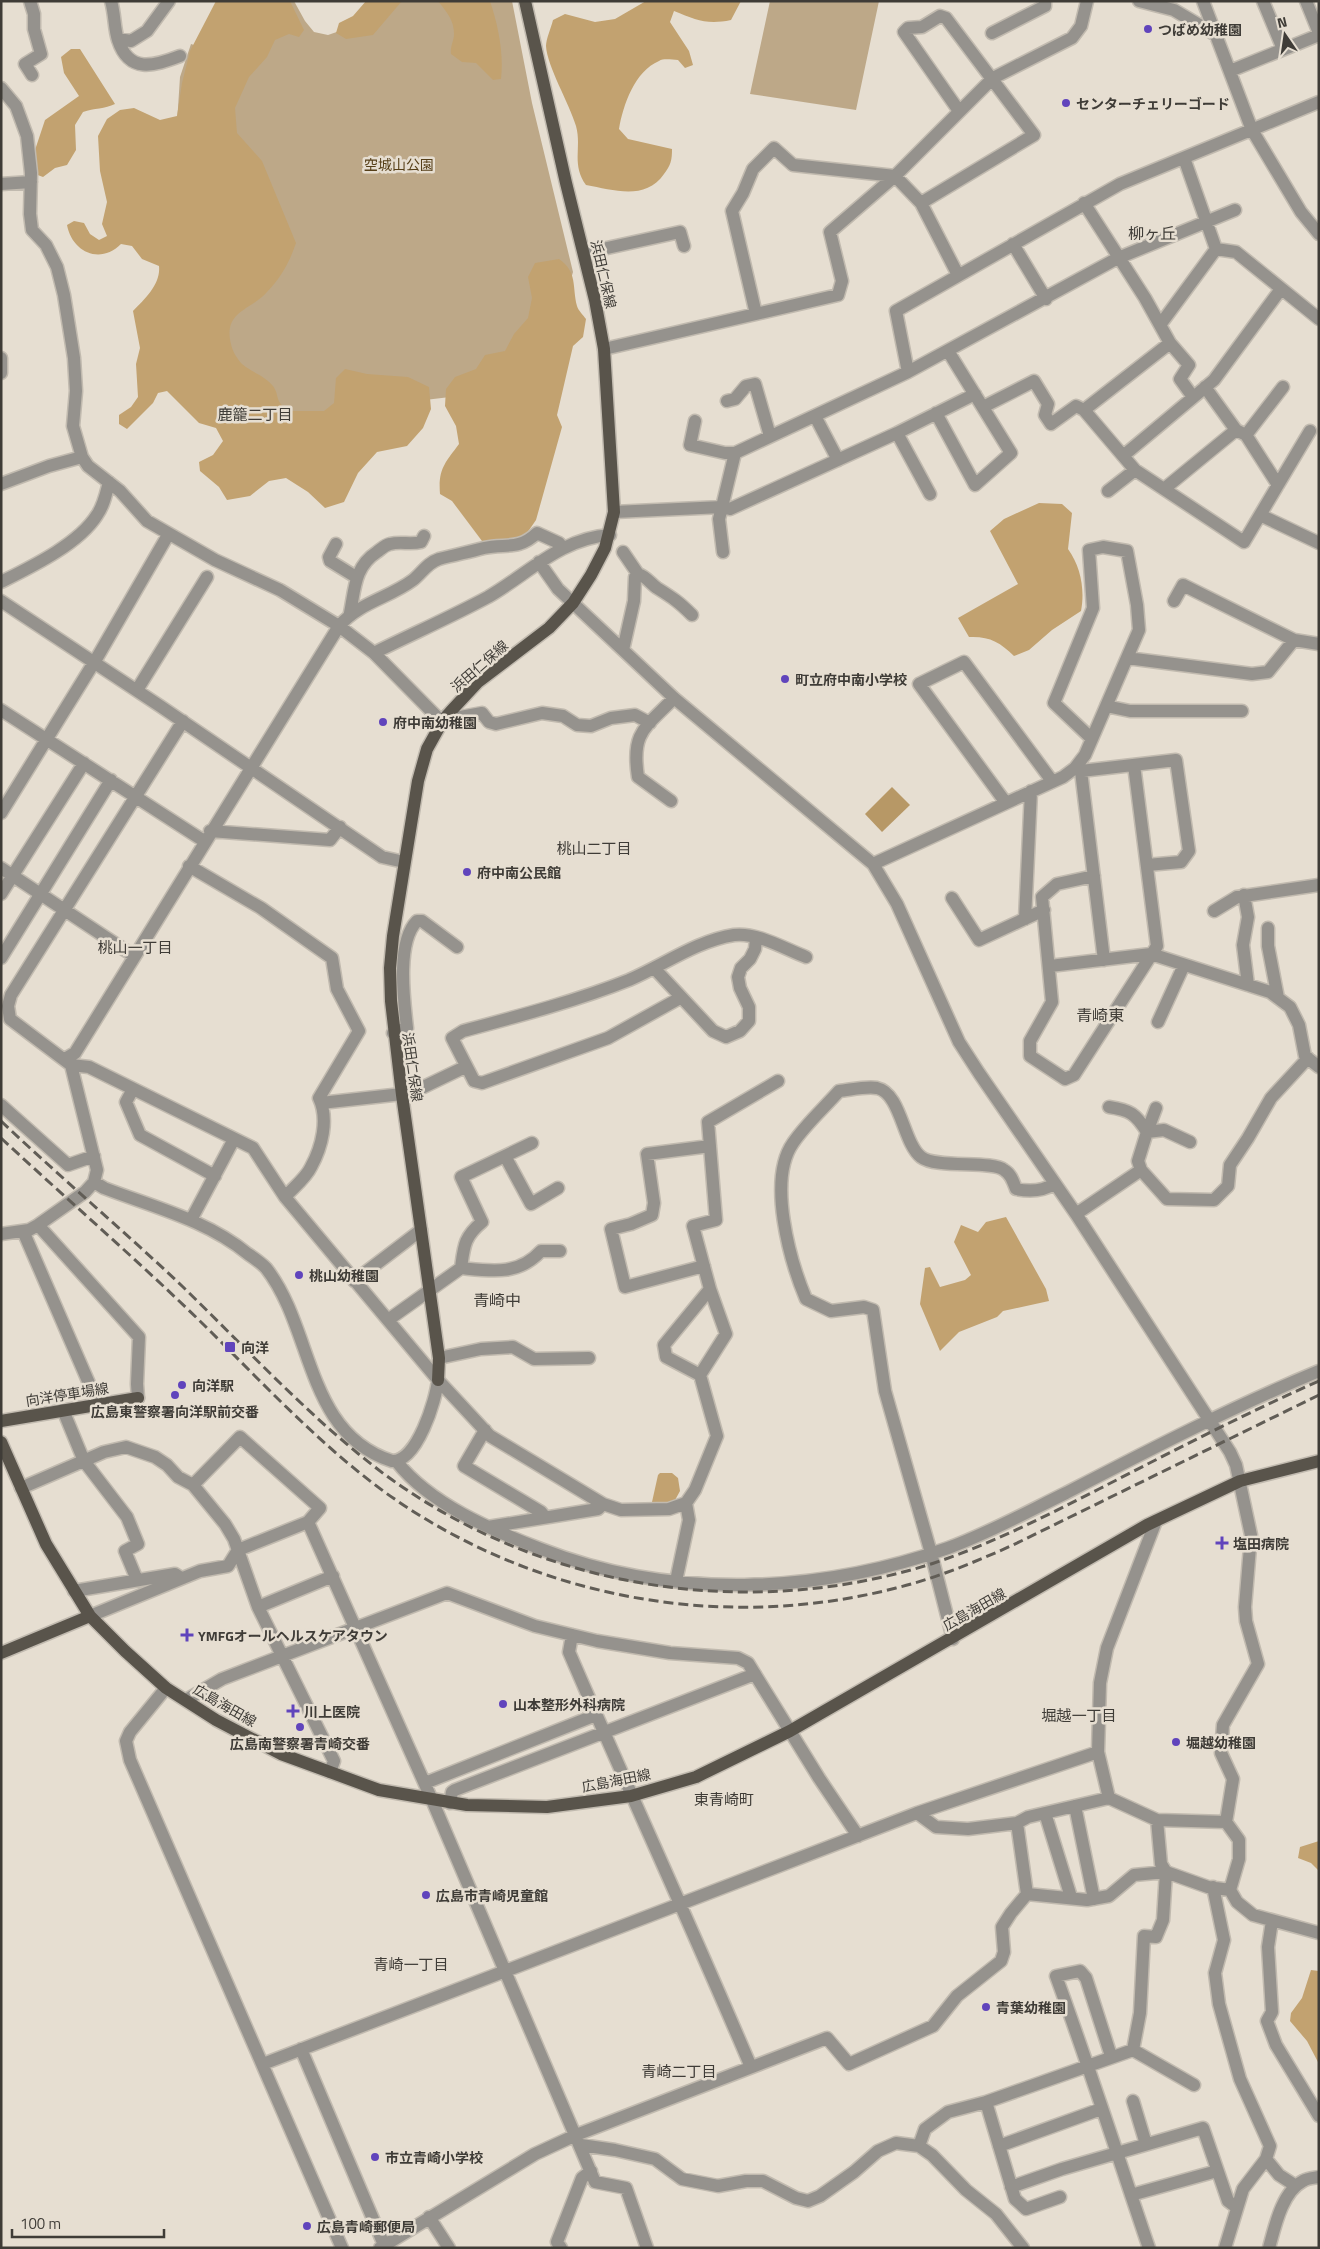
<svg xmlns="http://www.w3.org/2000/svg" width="1320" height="2249" font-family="'Titillium Web','Noto Sans JP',sans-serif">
  <rect width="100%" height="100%" fill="#e6ded1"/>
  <path fill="#bda888" d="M 280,1 L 294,1 L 305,21 L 314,32 L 328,35 L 354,26 L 379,1 L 512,1 L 532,103 L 573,272 L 568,289 L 557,311 L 450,397 L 425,400 L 316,431 L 235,378 L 177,123 L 180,77 L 191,44 L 203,48 Z
    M 770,1 L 879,1 L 856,110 L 750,94 Z"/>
  <path fill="#c2a270" d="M 216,1 L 290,1 L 304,30 L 299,37 L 289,34 L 275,40 L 267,57 L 249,77 L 235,108 L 237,133 L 262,161 L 296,243 C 290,261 281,278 267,292 C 250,311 223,311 231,344 C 232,350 237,359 242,364 C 251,372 264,375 273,386 C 280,396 274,400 288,411 L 324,411 L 334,403 L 336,378 L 345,369 L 367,374 L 408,377 L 429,387 L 431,409 L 423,428 L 407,446 L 377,452 L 358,473 L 344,502 L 325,508 L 308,492 L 286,478 L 269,481 L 250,496 L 227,500 L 219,487 L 200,471 L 199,462 L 213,455 L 223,441 L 216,428 L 199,423 L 167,391 L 158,393 L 153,403 L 127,429 L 119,424 L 119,415 L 131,407 L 138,397 L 136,364 L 140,348 L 133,311 C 145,299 161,284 159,266 L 142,259 L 132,246 L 121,244 C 100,265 72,252 67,225 L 74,221 L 84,223 L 90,234 L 99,240 L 107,236 L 102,224 L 107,202 L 100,171 L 98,136 L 107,119 L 120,110 L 134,108 L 160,120 L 177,116 L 182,83 L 190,51 Z
    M 366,1 L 402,1 L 373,35 L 346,39 L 336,33 L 339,23 L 353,16 Z
    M 438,1 L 490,1 C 498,25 504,53 501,79 L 493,80 L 476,63 L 462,62 L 451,54 C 450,46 454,41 454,34 C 454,20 446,11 438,1 Z
    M 646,1 L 741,1 L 731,20 C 707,25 696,20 674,11 L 670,22 L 689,51 L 693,65 L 685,68 L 678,60 C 672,60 664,58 659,61 C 635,71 623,105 619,129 L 628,139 L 672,149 C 672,160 671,165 664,174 C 645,201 614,190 586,185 C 571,164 582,147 576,126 C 569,103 547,66 546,46 C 546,39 551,28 553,20 L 565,14 L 595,22 L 615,19 Z
    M 71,49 L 80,49 L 115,104 C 105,109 94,108 83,112 L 75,125 L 76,150 L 67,165 L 55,168 L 43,177 L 35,174 L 34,153 L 45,120 L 79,96 L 64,73 L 61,57 Z
    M 559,259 C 578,272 572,287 577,306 C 578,310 583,315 586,319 L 583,337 L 573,346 L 557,415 L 562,427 L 536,520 L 525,536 L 508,543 L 482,541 L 452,501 L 440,494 C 438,469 445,463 459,444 L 456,426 L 445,406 L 446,389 L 455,377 L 476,369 L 485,355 L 505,351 L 514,334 L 528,318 L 532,298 L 528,277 L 535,263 Z
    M 1039,503 L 1062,504 L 1072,513 L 1068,549 C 1081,567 1085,590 1081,611 L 1052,630 L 1029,650 L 1014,656 C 1000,642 989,636 969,637 L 958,618 L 1018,584 L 990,531 L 1004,519 Z
    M 1006,1217 L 1046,1289 L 1049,1301 L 1003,1311 L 997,1317 L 959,1332 L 940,1351 L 920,1304 L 925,1268 L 930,1267 L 940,1287 L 965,1280 L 971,1275 L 954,1242 L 961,1225 L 978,1232 L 986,1222 Z
    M 660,1473 L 672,1473 L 678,1478 L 680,1491 L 674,1502 L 658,1504 L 652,1502 L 658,1475 Z
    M 1319,1841 L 1319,1871 L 1311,1863 L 1298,1858 L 1300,1847 Z
    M 1311,1970 L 1319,1971 L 1319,2064 L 1307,2041 L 1290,2021 L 1291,2013 L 1302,1998 Z"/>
  <path fill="#b79866" d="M 892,787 L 910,805 L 882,832 L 865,814 Z"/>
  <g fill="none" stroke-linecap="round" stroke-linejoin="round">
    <defs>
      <path id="minor" d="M 30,1 L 34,14 L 34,29 L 41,54 L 25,64 L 32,75
        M 111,1 C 115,14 114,28 118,40 C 129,74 154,66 180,56
        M 1139,1 L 1174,10 L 1216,35
        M 1203,1 L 1252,130 L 1301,212 L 1319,234
        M 1263,1 L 1283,49
        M 1306,1 L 1319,33
        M 992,33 L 1045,6 L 1045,1
        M 118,39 L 131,41 L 147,31 L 169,1
        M 1230,71 L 1319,35
        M 1,88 L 16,106 L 27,136 L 31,173 L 30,214 L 32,230 L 46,245 L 57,267 L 64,295 L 74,358 L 76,391 L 73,426 L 82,457 L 88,466 L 120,491 L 147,521 L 215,560 L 280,590 L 339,626 L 374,653 L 442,722
        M 1184,158 L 1216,249 L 1236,252 L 1319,319
        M 1,184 L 31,182
        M 921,203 L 1034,135 L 946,18 L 940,16 L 922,27 L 908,28 L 904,32 L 959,111
        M 1084,203 L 1145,298 L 1170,343 L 1189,365 L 1180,379 L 1193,397
        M 1013,244 L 1046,299
        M 584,253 L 680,232 L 684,246
        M 756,314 L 732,211 L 743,193 L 753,169 L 774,148 L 793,165 L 895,176 L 921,203 L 958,275
        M 1160,325 L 1216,249
        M 1170,343 L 1084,410 L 1135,470 L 1244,542 L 1310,431
        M 604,349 L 838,295 L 842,281 L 830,232 L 895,176 L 993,78 L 1072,38 L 1081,26 L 1087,1
        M 1,358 L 1,373
        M 908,372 L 896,311 L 1120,184 L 1319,102
        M 1205,387 L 1236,430
        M 727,401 L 735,399 L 746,386 L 755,384 L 770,436
        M 983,407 L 1034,381 L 1048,404 L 1045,415 L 1051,424 L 1076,406 L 1084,410
        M 936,413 L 975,485 L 1011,453 L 948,351
        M 815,416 L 838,460
        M 695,421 L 690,445 L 725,453 L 735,453
        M 897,433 L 930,494
        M 1246,435 L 1283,387
        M 1123,456 L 1214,380 L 1281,289
        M 1,484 L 49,466 L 82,457
        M 1164,489 L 1236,430 L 1246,435 L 1278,485
        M 1108,491 L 1135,470
        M 614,512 L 722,507 L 735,453 L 908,372 L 1118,258 L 1235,210
        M 1260,515 L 1319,543
        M 336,544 L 329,557 L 330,561 L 356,577
        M 623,552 L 638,574
        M 723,552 L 719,519 L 722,507 L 730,509 L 897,433 L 975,394
        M 539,562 L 558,589 L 674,698 L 873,864 L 897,904 L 959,1042 L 979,1073 L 1076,1214 L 1230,1452 L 1236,1465 L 1251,1535 L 1245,1607 L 1246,1621 L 1258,1664 L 1223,1725 L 1221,1753 L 1233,1779 L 1226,1822
        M 1,582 C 31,567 79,544 97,515 C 104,505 106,494 109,482
        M 1,601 L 160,706 L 382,857 L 404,862
        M 1174,601 L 1183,585 L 1294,640 L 1319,644
        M 350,613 C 355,589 354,567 377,552 C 381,549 385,545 390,544 C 401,541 410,545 421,542 L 424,536
        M 623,650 L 634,601 L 635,577 L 638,574 C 646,576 651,584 657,588 C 673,598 679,602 692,615
        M 374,653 C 412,634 451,617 488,597 C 528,574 561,538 610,535
        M 1127,658 L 1252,674 L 1268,672 L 1294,640
        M 137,690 L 207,577
        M 1106,706 L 1130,711 L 1242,711
        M 1,710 L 204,841
        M 447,715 L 455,718 L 482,713 L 489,722 L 496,724 L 542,713 L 563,716 L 577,725 L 591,726 L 611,718 L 635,715 L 650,723
        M 1075,768 L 1081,771 L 1104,960
        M 1081,771 L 1176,760 L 1189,851 L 1181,862 L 1147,865
        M 671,801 L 638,777 C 631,732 645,728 674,698
        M 1006,803 L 919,684 L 964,662 L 1052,781
        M 1,813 L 98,656 L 168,535
        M 210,831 L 330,840 L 340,827
        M 873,864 L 1063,777 L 1075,768 L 1085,755 L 1139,630 L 1137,605 L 1127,551 L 1103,547 L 1089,550 L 1093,608 L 1054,703 L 1092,739
        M 189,866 L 261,908 L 332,958 L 337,989 L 359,1031 L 319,1098 C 329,1119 322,1147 311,1167 C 306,1178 293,1188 285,1197
        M 1,868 L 134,956
        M 1094,876 L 1057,884 L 1042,897 L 1052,1002 L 1030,1041 L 1030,1056 L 1065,1079 L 1074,1075 L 1157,946 L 1134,765
        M 1,894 L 84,763
        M 1244,895 L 1248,917 L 1243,945 L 1248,985
        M 952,898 L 979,940 L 1044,910
        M 1214,911 L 1237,897 L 1319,885
        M 1025,919 L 1031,791
        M 1268,928 L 1268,946 L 1278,998
        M 1,958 L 111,780
        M 1050,966 L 1151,954 L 1270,992 L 1290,1007 L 1299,1025 L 1305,1056 L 1319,1067
        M 654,968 L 713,1031 L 726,1037 L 740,1031 L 749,1021 L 749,1007 L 740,988 L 738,977 L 741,968 L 750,959 L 755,949 L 756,938
        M 680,998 L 608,1038 L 482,1083 L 474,1081 L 452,1038 L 463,1031 C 519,1016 576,1001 629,980 C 664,965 696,941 734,935 C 757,932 785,949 806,957
        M 1158,1022 L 1184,965
        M 393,1033 L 407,1028 C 404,1001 396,942 417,921 L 422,921 L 457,947
        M 65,1059 L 75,1053 L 339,626 C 360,602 389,598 413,580 C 422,573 427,563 439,559 C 454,555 469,552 484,548 C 505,543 518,551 537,533 L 559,543 L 563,548
        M 71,1065 L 89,1067 L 253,1148 L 285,1197 L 438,1380 L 490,1436 L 603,1504 L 621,1510 L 669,1509 L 686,1503 L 695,1490 L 717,1436 L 700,1375 L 726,1334 L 710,1289 L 693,1226 L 716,1220 L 708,1122 L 778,1081
        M 133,1089 L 126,1102 L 140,1135 L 215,1176
        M 321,1103 L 411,1093 L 465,1067
        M 1,1105 L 68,1165 L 94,1156
        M 1109,1107 C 1130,1110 1136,1114 1147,1132 L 1138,1161 L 1141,1170
        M 1156,1108 L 1147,1132 L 1164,1130 L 1190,1142
        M 532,1143 L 461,1177 L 482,1222 C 464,1237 464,1246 461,1268 C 491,1271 518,1276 541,1251 L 560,1251
        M 505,1156 L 531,1204 L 558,1188
        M 94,1182 L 104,1188 C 153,1207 207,1220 248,1254 C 254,1258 261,1263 266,1268 C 314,1329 305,1433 392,1461 C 417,1462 436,1400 438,1380
        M 1076,1214 L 1141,1170 L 1167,1199 L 1214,1200 L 1228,1186 L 1230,1165 L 1248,1138 L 1271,1098 L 1308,1058
        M 191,1220 L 234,1139
        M 38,1225 L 139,1337 L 137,1384 L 138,1398
        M 23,1231 L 98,1404
        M 1,1234 L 29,1230 L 38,1225 L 85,1192 L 94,1182 L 97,1170 L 71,1065 L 10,1019 L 8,1006 L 11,995 L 183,721
        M 704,1266 L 625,1287 L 611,1229 L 631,1224 L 652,1215 L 654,1203 L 647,1154 L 710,1146
        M 354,1281 L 421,1230
        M 388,1320 L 461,1268
        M 439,1358 L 481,1349 L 513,1347 L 534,1359 L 589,1358
        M 700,1375 L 666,1357 L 664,1345 L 710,1289
        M 63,1410 L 84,1461 L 127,1517 L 138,1544 L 125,1551 L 137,1580
        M 485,1430 L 464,1466 L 541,1512 L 545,1517
        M 397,1462 C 430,1504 491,1530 541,1549 C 671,1600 818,1594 948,1548 C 989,1533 1027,1512 1066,1493 C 1149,1450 1232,1407 1319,1371
        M 193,1485 L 240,1437 L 320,1508 L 308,1522 L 432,1800 L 595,2182 L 626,2188 L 647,2248
        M 21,1488 L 104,1452 L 126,1447 L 155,1457 L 167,1465 L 178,1477 L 193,1485 L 225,1524 L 234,1539 L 258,1607 L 334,1761 L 330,1772
        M 488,1527 L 598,1509 L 603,1504
        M 676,1581 L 689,1520 L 686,1503
        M 74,1591 L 175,1574 L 181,1578
        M 258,1607 L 333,1576
        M 90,1616 L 200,1571 L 228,1566 L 238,1550 L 308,1522
        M 572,1635 L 569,1652 C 629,1791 692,1928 751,2067
        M 953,1639 L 931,1553 L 885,1391 L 873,1310 L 864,1307 L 831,1311 L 806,1299 C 790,1261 767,1180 793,1143 C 805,1125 824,1108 839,1091 C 850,1090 866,1086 877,1088 C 901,1093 903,1143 921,1157 C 936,1169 992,1160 1004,1170 C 1011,1174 1013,1181 1016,1189 C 1030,1192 1043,1191 1054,1184
        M 166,1688 L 130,1732 L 126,1741 L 130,1760 L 342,2248
        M 186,1700 L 222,1679 L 447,1593 L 535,1626 L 597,1641 L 670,1653 L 738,1658 L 748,1663 L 819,1778 L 858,1836
        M 425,1783 L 596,1715
        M 1109,1798 L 1098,1752 L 1100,1683 L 1107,1648 L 1156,1521
        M 450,1803 L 452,1792 L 455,1790 L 755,1674
        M 1075,1806 L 1094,1899
        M 917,1813 L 936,1827 L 968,1829 L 1017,1823 L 1028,1817 L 1109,1798 L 1157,1820 L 1226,1822 L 1239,1840 L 1239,1859 L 1230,1890
        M 1045,1813 L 1071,1897
        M 1157,1820 L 1161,1864 L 1166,1872 L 1208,1887 L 1230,1890 L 1237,1902 L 1253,1915 L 1319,1933
        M 1213,1887 L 1224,1940 L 1215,1973 L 1219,2004 L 1240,2079 L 1270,2146 L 1266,2159 L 1243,2189 L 1225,2248
        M 1027,1894 L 1087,1900 L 1109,1896 L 1134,1875 L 1166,1872 L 1163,1920 L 1156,1937 L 1144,1936 L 1140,2013 L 1133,2050
        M 1272,1921 L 1268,1947 L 1272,2012 L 1267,2021 L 1276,2045 L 1319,2116
        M 301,2049 L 384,2245
        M 1111,2056 L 1086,1978 L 1080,1971 L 1056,1976 C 1089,2066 1118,2157 1149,2248
        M 263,2064 L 917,1813 L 1098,1752
        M 1133,2101 L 1146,2144
        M 986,2102 L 1015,2199 L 1026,2209 L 1060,2197
        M 581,2145 L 615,2150 L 655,2159 L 682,2179 L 718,2186 L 746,2181 L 763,2181 L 796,2198 L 808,2201 L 820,2196 L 854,2172 L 878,2151 L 896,2143 L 919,2146 L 932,2155 L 966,2190 L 996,2214 L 1023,2248
        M 919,2146 L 925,2129 L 948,2112 L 986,2102 L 1133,2050 L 1194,2085
        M 999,2146 L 1101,2109
        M 1266,2159 L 1279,2175 L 1296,2186
        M 1011,2187 L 1062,2169 L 1203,2128 L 1228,2201 L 1236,2207
        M 1131,2195 L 1217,2171
        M 429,2217 L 449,2248
        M 380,2248 L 535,2154 L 576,2135 L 827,2038 L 849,2064 L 933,2026 L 957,1996 L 1001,1961 L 1004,1952 L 1002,1927 L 1011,1913 L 1027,1894 L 1017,1823
        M 561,2248 L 557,2242 L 582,2178 L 591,2171
        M 1269,2248 C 1275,2226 1282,2192 1303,2181 C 1308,2178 1314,2178 1319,2177"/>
      <path id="major" d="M 438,1380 L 439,1358 L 402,1095 L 391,1001 L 390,968 L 393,936 L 418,781 L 427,749 L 442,722 L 451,711 L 478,682 L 549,628 L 573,603 L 591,575 L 605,548 L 614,512 L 604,349 L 595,300 L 566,183 L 525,1
        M 1,1421 L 138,1398
        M 1,1442 L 46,1544 L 90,1616 L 125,1651 L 166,1688 L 216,1720 L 281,1754 L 379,1790 L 467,1805 L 547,1807 L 631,1796 L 696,1777 L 790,1731 L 1147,1525 L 1240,1481 L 1319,1461
        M 1,1653 L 90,1616"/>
    </defs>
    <use href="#minor" stroke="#c1baaf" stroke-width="15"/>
    <use href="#major" stroke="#c1baaf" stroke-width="15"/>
    <use href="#minor" stroke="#95928d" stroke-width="12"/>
    <use href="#major" stroke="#59544b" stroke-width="12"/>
    <path stroke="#615d56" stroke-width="3" stroke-dasharray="10 5" stroke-linecap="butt" d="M 1,1121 C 60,1177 123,1230 182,1286 C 248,1350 311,1419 384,1474 C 540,1589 746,1622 931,1564 C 989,1545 1044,1517 1099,1489 C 1171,1452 1244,1414 1319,1381
      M 1,1138 C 59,1192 119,1244 177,1299 C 246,1364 309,1437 386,1493 C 533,1598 721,1633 896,1588 C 937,1578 975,1562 1013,1545 L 1319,1395"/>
  </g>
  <g fill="#6044bc" stroke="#e6ded1" stroke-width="2">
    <circle cx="1148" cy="29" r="5"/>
    <circle cx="1066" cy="103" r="5"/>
    <circle cx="785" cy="679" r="5"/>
    <circle cx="383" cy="722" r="5"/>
    <circle cx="467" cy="872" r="5"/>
    <circle cx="299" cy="1275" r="5"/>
    <rect x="224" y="1341" width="12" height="12" rx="2.5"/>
    <circle cx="182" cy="1385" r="5"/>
    <circle cx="175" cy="1395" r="5"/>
    <path d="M1219.5 1535.5h5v5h5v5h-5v5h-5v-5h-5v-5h5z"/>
    <path d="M184.5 1627.5h5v5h5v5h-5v5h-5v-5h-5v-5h5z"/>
    <circle cx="503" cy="1704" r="5"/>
    <path d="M290.5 1703.5h5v5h5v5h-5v5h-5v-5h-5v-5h5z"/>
    <circle cx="300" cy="1727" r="5"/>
    <circle cx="1176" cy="1742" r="5"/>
    <circle cx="426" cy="1895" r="5"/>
    <circle cx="986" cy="2007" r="5"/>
    <circle cx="375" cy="2157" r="5"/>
    <circle cx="307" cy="2226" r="5"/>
  </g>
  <g text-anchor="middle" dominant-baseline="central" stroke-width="5" stroke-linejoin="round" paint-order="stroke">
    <g font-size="14" font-weight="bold" fill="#3f3c37" stroke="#e6ded1" text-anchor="start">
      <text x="1158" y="29">つばめ幼稚園</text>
      <text x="1076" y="103">センターチェリーゴード</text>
      <text x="795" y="679">町立府中南小学校</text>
      <text x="393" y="722">府中南幼稚園</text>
      <text x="477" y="872">府中南公民館</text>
      <text x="309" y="1275">桃山幼稚園</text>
      <text x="241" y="1347">向洋</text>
      <text x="192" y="1385">向洋駅</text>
      <text x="175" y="1411" text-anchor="middle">広島東警察署向洋駅前交番</text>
      <text x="1233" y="1543">塩田病院</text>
      <text x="198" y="1635">YMFGオールヘルスケアタウン</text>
      <text x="513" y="1704">山本整形外科病院</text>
      <text x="304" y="1711">川上医院</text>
      <text x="1186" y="1742">堀越幼稚園</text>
      <text x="300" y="1743" text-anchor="middle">広島南警察署青崎交番</text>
      <text x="436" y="1895">広島市青崎児童館</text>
      <text x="996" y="2007">青葉幼稚園</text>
      <text x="385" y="2157">市立青崎小学校</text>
      <text x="317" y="2226">広島青崎郵便局</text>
    </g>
    <g font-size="14" fill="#563f18" stroke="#e6ded1">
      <text x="399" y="164">空城山公園</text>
    </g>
    <g font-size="14" fill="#3f3c37" stroke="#e6ded1">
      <text transform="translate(604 274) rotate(77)">浜田仁保線</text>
      <text transform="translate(479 666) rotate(-41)">浜田仁保線</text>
      <text transform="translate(413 1067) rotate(82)">浜田仁保線</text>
      <text transform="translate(67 1394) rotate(-9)">向洋停車場線</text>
      <text transform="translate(974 1609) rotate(-30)">広島海田線</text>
      <text transform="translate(225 1705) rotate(30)">広島海田線</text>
      <text transform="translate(616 1780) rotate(-11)">広島海田線</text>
    </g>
    <g font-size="15" fill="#3f3c37" stroke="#e6ded1">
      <text x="255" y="414">鹿籠二丁目</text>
      <text x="594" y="848">桃山二丁目</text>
      <text x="135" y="947">桃山一丁目</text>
      <text x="1079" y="1715">堀越一丁目</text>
      <text x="724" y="1799">東青崎町</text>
      <text x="411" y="1964">青崎一丁目</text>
      <text x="679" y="2071">青崎二丁目</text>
    </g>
    <g font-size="16" fill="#3f3c37" stroke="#e6ded1">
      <text x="1152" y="233">柳ヶ丘</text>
      <text x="1100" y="1015">青崎東</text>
      <text x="497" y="1300">青崎中</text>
    </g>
  </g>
  <rect width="1320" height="2249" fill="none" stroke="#3f3c37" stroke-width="5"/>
  <g transform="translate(1285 35) rotate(347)" stroke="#e6ded1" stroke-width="4" paint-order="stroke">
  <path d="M0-4L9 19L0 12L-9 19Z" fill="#3f3c37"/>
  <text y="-8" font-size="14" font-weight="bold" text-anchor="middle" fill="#3f3c37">N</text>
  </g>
  <path d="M12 2229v8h152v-8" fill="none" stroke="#3f3c37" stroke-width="2.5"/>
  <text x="20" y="2229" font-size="15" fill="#3f3c37" stroke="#e6ded1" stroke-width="4" paint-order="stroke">100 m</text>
</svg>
